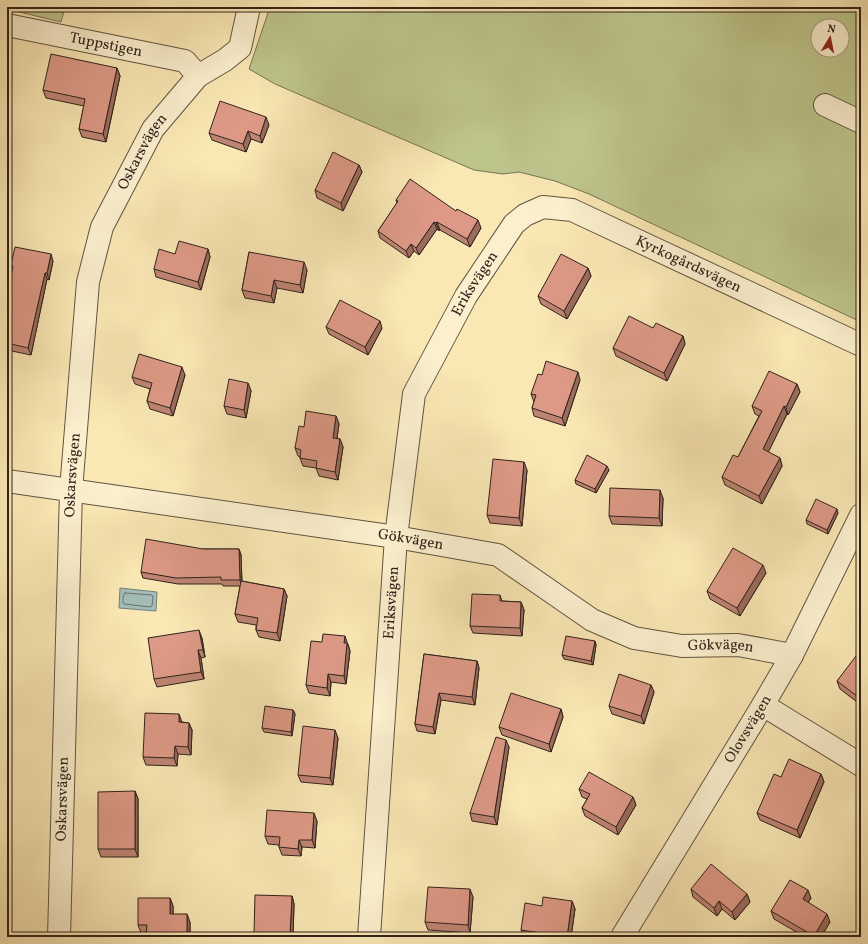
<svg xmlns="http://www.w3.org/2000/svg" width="868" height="944" font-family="Vollkorn,serif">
  <rect width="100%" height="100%" fill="#f9e7b4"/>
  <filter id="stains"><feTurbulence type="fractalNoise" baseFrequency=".005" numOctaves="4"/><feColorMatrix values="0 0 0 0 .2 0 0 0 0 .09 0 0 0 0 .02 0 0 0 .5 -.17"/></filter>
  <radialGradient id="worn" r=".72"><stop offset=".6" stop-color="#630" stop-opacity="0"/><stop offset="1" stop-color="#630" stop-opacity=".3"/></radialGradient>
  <path fill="#bec58c" stroke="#777454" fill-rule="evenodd" d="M 7,7 L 65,7 L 61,22 L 7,9 Z
    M 270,7 L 861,7 L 861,322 L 589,194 L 555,181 L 519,172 L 503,174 L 474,170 L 275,84 L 249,69 ZM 818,26 L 842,26 L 842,50 L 818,50 Z"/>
  <path fill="#a3bdb8" stroke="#757f79" d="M 120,588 L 157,592 L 156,611 L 119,608 Z"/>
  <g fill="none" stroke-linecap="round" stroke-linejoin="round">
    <path stroke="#6a706a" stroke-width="1" d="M 125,593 L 152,595 L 153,597 L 152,606 L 150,607 L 124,604 C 122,602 123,595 125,593 Z"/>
    <defs>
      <g id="minor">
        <path id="s1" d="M 7,25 L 185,61 L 198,76"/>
        <path d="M 825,105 L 861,122"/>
        <path id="s2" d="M 7,481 L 396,537 L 498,555 L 592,620 L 634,638 L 682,646 L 738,645 L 792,655"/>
        <path d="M 763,705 L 861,765"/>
        <path id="s3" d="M 59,937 L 71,490 L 88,282 L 102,227 L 153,129 L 198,76 L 225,60 L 240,48 L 249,7"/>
        <path id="s4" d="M 369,937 L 396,537 L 414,394 L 466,296 L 514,224 L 525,215 L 543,207 L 572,210 L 861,345"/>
        <path id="s5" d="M 622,937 L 763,705 L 792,655 L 861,515"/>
      </g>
    </defs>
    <use href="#minor" stroke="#625441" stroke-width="24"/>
    <use href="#minor" stroke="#fbefce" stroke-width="22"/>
  </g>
  <path fill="#be8473" stroke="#30231b" d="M 117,68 L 120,76 L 106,142 L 82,137 L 79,129 L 84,106 L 46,98 L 43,90 Z
    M 269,125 L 262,143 L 251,139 L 246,152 L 212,140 L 209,133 Z
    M 359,165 L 362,172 L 343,211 L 317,198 L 315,190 Z
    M 396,200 L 481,228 L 470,247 L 440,230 L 439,231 L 437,229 L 419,255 L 414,251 L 409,258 L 380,238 L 378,231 L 397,203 Z
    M 208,249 L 210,257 L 201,290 L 156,277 L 154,269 L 175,254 Z
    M 249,252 L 307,270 L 303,293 L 277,288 L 274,303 L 245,298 L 242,290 Z
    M 53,261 L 49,280 L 47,279 L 31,355 L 7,350 L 7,294 L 13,269 L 11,265 Z
    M 588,268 L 591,276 L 567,319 L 541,304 L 538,296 Z
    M 326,327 L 382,328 L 368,355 L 329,334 Z
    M 653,328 L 683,336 L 685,344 L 667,381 L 616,356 L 613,348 Z
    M 185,375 L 173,416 L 150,409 L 147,401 L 150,389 L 135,384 L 132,377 Z
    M 580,380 L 565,426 L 534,416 L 532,408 L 534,402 L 531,394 Z
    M 248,383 L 251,391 L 246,418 L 227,414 L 224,406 Z
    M 797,384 L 800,392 L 788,415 L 787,414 L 768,452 L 780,458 L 782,466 L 762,504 L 725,485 L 722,477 L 738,457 L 759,416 L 755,414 L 752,406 Z
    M 336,416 L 339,424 L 337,438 L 340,439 L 343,447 L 338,480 L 319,476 L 316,468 L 303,466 L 300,458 L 300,457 L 298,456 L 295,448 L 304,427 Z
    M 527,470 L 522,526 L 490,523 L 487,515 Z
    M 609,470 L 596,493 L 576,484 L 575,480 Z
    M 663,498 L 662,526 L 612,524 L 609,516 Z
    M 838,513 L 828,534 L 807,524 L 806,520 Z
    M 203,549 L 239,549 L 241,555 L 242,581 L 284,589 L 287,596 L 280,641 L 259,637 L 256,630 L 256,625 L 238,622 L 235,614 L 240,586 L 223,586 L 222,584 L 178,584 L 143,578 L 141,572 Z
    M 766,573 L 740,616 L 710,599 L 707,591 Z
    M 500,595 L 502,601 L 521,602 L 524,610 L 522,636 L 473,633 L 470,626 Z
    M 202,638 L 205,657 L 201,658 L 204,679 L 157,687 L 154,679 Z
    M 595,641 L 596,645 L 593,665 L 564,659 L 562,655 Z
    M 322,642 L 348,644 L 350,651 L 346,684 L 331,682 L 330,696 L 309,693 L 306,685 Z
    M 424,654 L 477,661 L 479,668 L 475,705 L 441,700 L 435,734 L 417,731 L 415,724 Z
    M 861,654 L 861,705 L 840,689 L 837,681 Z
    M 651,685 L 654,692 L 644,724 L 612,714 L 609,706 Z
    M 561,709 L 563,717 L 551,752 L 502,735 L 499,727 Z
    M 293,710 L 295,714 L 292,736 L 264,732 L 262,728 Z
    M 182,722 L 189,723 L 192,730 L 191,755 L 178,754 L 177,766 L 146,765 L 143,757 Z
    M 338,738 L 333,785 L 301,782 L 298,775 Z
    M 509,747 L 497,825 L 472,821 L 470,813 Z
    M 821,774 L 824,782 L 800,838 L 760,820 L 757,813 L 781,777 Z
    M 579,789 L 633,797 L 636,805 L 618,835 L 585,816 L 582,808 L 587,799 L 582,797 Z
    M 135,791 L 138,799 L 138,857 L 101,857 L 98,849 Z
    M 317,821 L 315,848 L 302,847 L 301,856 L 282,855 L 279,847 L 279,845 L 268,844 L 265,836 Z
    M 691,889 L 747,894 L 750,902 L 735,920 L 722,909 L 717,916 L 693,897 Z
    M 292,896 L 294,904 L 293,937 L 255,937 L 254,934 Z
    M 473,897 L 470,933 L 428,930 L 425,922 Z
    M 170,898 L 173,906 L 173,914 L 190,922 L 190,937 L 147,937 L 146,932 L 141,933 L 138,925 Z
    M 811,898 L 808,903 L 830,922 L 821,937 L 805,937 L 774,919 L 771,911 Z
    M 572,901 L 575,909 L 571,937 L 524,937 L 521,930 L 542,906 Z"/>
  <path fill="#9b6b5e" stroke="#30231b" d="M 117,68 L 120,76 L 106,142 L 103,134 Z
    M 266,117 L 269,125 L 262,143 L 260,136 Z
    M 248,131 L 251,139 L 246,152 L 243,144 Z
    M 359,165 L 362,172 L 343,211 L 341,203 Z
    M 478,220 L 481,228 L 470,247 L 467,239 Z
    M 434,222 L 437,229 L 419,255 L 416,248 Z
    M 437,222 L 440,230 L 439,231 L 436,223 Z
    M 411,244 L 414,251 L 409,258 L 406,251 Z
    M 208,249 L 210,257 L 201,290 L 198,282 Z
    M 51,254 L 53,261 L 49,280 L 47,273 Z
    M 304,262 L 307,270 L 303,293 L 300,285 Z
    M 588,268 L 591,276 L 567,319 L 564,311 Z
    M 45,273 L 47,279 L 31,355 L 28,348 Z
    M 274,280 L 277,288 L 274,303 L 271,296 Z
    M 380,321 L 382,328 L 368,355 L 365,347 Z
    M 683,336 L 685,344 L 667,381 L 664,373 Z
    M 182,367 L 185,375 L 173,416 L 170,408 Z
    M 578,372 L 580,380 L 565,426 L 562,418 Z
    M 248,383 L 251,391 L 246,418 L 244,410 Z
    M 797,384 L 800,392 L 788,415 L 786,407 Z
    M 784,406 L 787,414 L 766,457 L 763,449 Z
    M 336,416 L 339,424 L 336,445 L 333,438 Z
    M 340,439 L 343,447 L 338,480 L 335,472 Z
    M 780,458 L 782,466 L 762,504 L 759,496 Z
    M 524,462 L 527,470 L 522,526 L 519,518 Z
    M 607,466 L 609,470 L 596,493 L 595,489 Z
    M 660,490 L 663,498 L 662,526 L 659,518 Z
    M 837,509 L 838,513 L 828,534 L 827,530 Z
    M 239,549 L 241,555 L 242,586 L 240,580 Z
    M 763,565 L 766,573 L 740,616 L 737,608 Z
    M 284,589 L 287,596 L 280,641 L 277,633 Z
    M 521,602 L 524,610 L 522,636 L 520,628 Z
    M 199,630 L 202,638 L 205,657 L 203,650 Z
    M 345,636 L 350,651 L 346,684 L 344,676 L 344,643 Z
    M 595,641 L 596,645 L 593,665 L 591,661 Z
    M 198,650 L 201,658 L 204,679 L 201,672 Z
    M 477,661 L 479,668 L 475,705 L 472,697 Z
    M 328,674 L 331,682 L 330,696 L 327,688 Z
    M 651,685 L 654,692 L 644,724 L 641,716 Z
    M 439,693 L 441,700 L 435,734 L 433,727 Z
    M 561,709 L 563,717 L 551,752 L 549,744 Z
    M 293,710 L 295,714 L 292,736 L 291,732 Z
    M 179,714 L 182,722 L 179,722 Z
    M 189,723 L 192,730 L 191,755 L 188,747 Z
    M 335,730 L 338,738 L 333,785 L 330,778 Z
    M 506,740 L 509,747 L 497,825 L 494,817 Z
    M 175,746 L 178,754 L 177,766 L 174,758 Z
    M 821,774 L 824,782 L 800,838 L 797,830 Z
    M 135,791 L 138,799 L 138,857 L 135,849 Z
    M 633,797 L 636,805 L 618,835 L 616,827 Z
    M 314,813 L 317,821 L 315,848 L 312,840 Z
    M 299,840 L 302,847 L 301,856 L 298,849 Z
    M 470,889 L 473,897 L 470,933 L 468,925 Z
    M 808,890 L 811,898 L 805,907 L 803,899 Z
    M 747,894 L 750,902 L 735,920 L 732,912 Z
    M 292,896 L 294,904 L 293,937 L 290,937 L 290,936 Z
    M 170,898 L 173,906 L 173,921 L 170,914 Z
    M 572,901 L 575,909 L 571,937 L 567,937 Z
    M 719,901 L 722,909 L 717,916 L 714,908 Z
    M 187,914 L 190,922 L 190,937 L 188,937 L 187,935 Z
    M 827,914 L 830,922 L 821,937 L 815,937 L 814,936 Z"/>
  <path fill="#dd9986" stroke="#30231b" d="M 51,54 L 117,68 L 103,134 L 79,129 L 85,99 L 43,90 Z
    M 220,101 L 266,117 L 260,136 L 248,131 L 243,144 L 209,133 Z
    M 333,152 L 359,165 L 341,203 L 315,190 Z
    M 410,179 L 456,211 L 457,209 L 478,220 L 467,239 L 437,222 L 436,223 L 434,222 L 416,248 L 411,244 L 406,251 L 378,231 L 398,201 L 396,200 Z
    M 179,241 L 208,249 L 198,282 L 154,269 L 159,249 L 175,254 Z
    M 15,247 L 51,254 L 47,273 L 45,273 L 28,348 L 7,343 L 7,294 L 13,266 L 11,265 Z
    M 249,252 L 304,262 L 300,285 L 274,280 L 271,296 L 242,290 Z
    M 561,254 L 588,268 L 564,311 L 538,296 Z
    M 340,300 L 380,321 L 365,347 L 326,327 Z
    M 629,316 L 653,328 L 656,323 L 683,336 L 664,373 L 613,348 Z
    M 139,354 L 182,367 L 170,408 L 147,401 L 152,383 L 132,377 Z
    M 546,361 L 578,372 L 562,418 L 532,408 L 536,395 L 531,394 L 538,374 L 542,375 Z
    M 769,371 L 797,384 L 786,407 L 784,406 L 763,449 L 780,458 L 759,496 L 722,477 L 733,455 L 738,457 L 762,411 L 752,406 Z
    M 229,379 L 248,383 L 244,410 L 224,406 Z
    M 306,411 L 336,416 L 333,438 L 340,439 L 335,472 L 316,468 L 317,461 L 300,458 L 301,450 L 295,448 L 299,426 L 304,427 Z
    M 587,455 L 607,466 L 595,489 L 575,480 Z
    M 493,459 L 524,462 L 519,518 L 487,515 Z
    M 610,488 L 660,490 L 659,518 L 609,516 Z
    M 816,499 L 837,509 L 827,530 L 806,520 Z
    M 146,539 L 203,549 L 239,549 L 240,580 L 221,580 L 221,577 L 176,578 L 141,572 Z
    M 733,548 L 763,565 L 737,608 L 707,591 Z
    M 241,581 L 284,589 L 277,633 L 256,630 L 258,618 L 235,614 Z
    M 472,594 L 500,595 L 500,601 L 521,602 L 520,628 L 470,626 Z
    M 199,630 L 203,650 L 198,650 L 201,672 L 154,679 L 148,638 Z
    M 323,634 L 345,636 L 344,643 L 347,643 L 344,676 L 328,674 L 327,688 L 306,685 L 311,641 L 322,642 Z
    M 566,636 L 595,641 L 591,661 L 562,655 Z
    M 859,652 L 861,654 L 861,699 L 837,681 Z
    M 424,654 L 477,661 L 472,697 L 439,693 L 433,727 L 415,724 Z
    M 619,674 L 651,685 L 641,716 L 609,706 Z
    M 511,693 L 561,709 L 549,744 L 499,727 Z
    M 265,706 L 293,710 L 291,732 L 262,728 Z
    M 145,713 L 179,714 L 179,722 L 189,723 L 188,747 L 175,746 L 174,758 L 143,757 Z
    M 303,726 L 335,730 L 330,778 L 298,775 Z
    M 496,737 L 506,740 L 494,817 L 470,813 Z
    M 789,759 L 821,774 L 797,830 L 757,813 L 774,774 L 781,777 Z
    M 589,772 L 633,797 L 616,827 L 582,808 L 590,794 L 579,789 Z
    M 135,791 L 135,849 L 98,849 L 98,792 Z
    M 267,810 L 314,813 L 312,840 L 299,840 L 298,849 L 279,847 L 280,837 L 265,836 Z
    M 711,864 L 747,894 L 732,912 L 719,901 L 714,908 L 691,889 Z
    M 790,880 L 808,890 L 803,899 L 827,914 L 814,936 L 771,911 Z
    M 428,887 L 470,889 L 468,925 L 425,922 Z
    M 255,895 L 292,896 L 290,936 L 254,934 Z
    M 543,897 L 572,901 L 567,937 L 521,930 L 525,903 L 542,906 Z
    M 138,898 L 170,898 L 170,914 L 187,914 L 187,935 L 146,935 L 147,925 L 138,925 Z"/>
  <g text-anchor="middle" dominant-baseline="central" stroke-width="3" stroke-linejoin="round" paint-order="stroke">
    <g font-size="15" fill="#30231b" stroke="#fbefce">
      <text stroke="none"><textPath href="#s1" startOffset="101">Tuppstigen</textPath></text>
      <text stroke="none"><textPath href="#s3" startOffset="798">Oskarsvägen</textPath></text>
      <text stroke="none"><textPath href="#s4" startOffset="934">Kyrkogårdsvägen</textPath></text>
      <text stroke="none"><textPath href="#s4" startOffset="671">Eriksvägen</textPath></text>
      <text stroke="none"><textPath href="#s3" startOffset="462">Oskarsvägen</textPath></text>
      <text stroke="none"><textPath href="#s2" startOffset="408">Gökvägen</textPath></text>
      <text stroke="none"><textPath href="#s4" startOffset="335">Eriksvägen</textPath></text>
      <text stroke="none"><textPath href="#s2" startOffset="744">Gökvägen</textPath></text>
      <text stroke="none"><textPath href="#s5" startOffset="243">Olovsvägen</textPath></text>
      <text stroke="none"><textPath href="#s3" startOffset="138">Oskarsvägen</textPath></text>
    </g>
  </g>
  <rect width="868" height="944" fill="none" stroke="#f9e7b4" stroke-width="24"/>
  <rect x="8" y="8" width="852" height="928" fill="none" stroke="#30231b" stroke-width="2"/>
  <rect x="12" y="12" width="844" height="920" fill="none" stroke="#30231b"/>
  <g transform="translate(830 38) rotate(10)"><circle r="19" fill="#fbefce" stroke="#aa9d86"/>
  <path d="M0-3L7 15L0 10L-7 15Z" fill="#8f2418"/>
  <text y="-6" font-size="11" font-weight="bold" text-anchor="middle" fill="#30231b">N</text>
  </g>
  <rect width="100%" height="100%" filter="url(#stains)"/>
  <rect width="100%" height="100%" fill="url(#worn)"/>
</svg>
